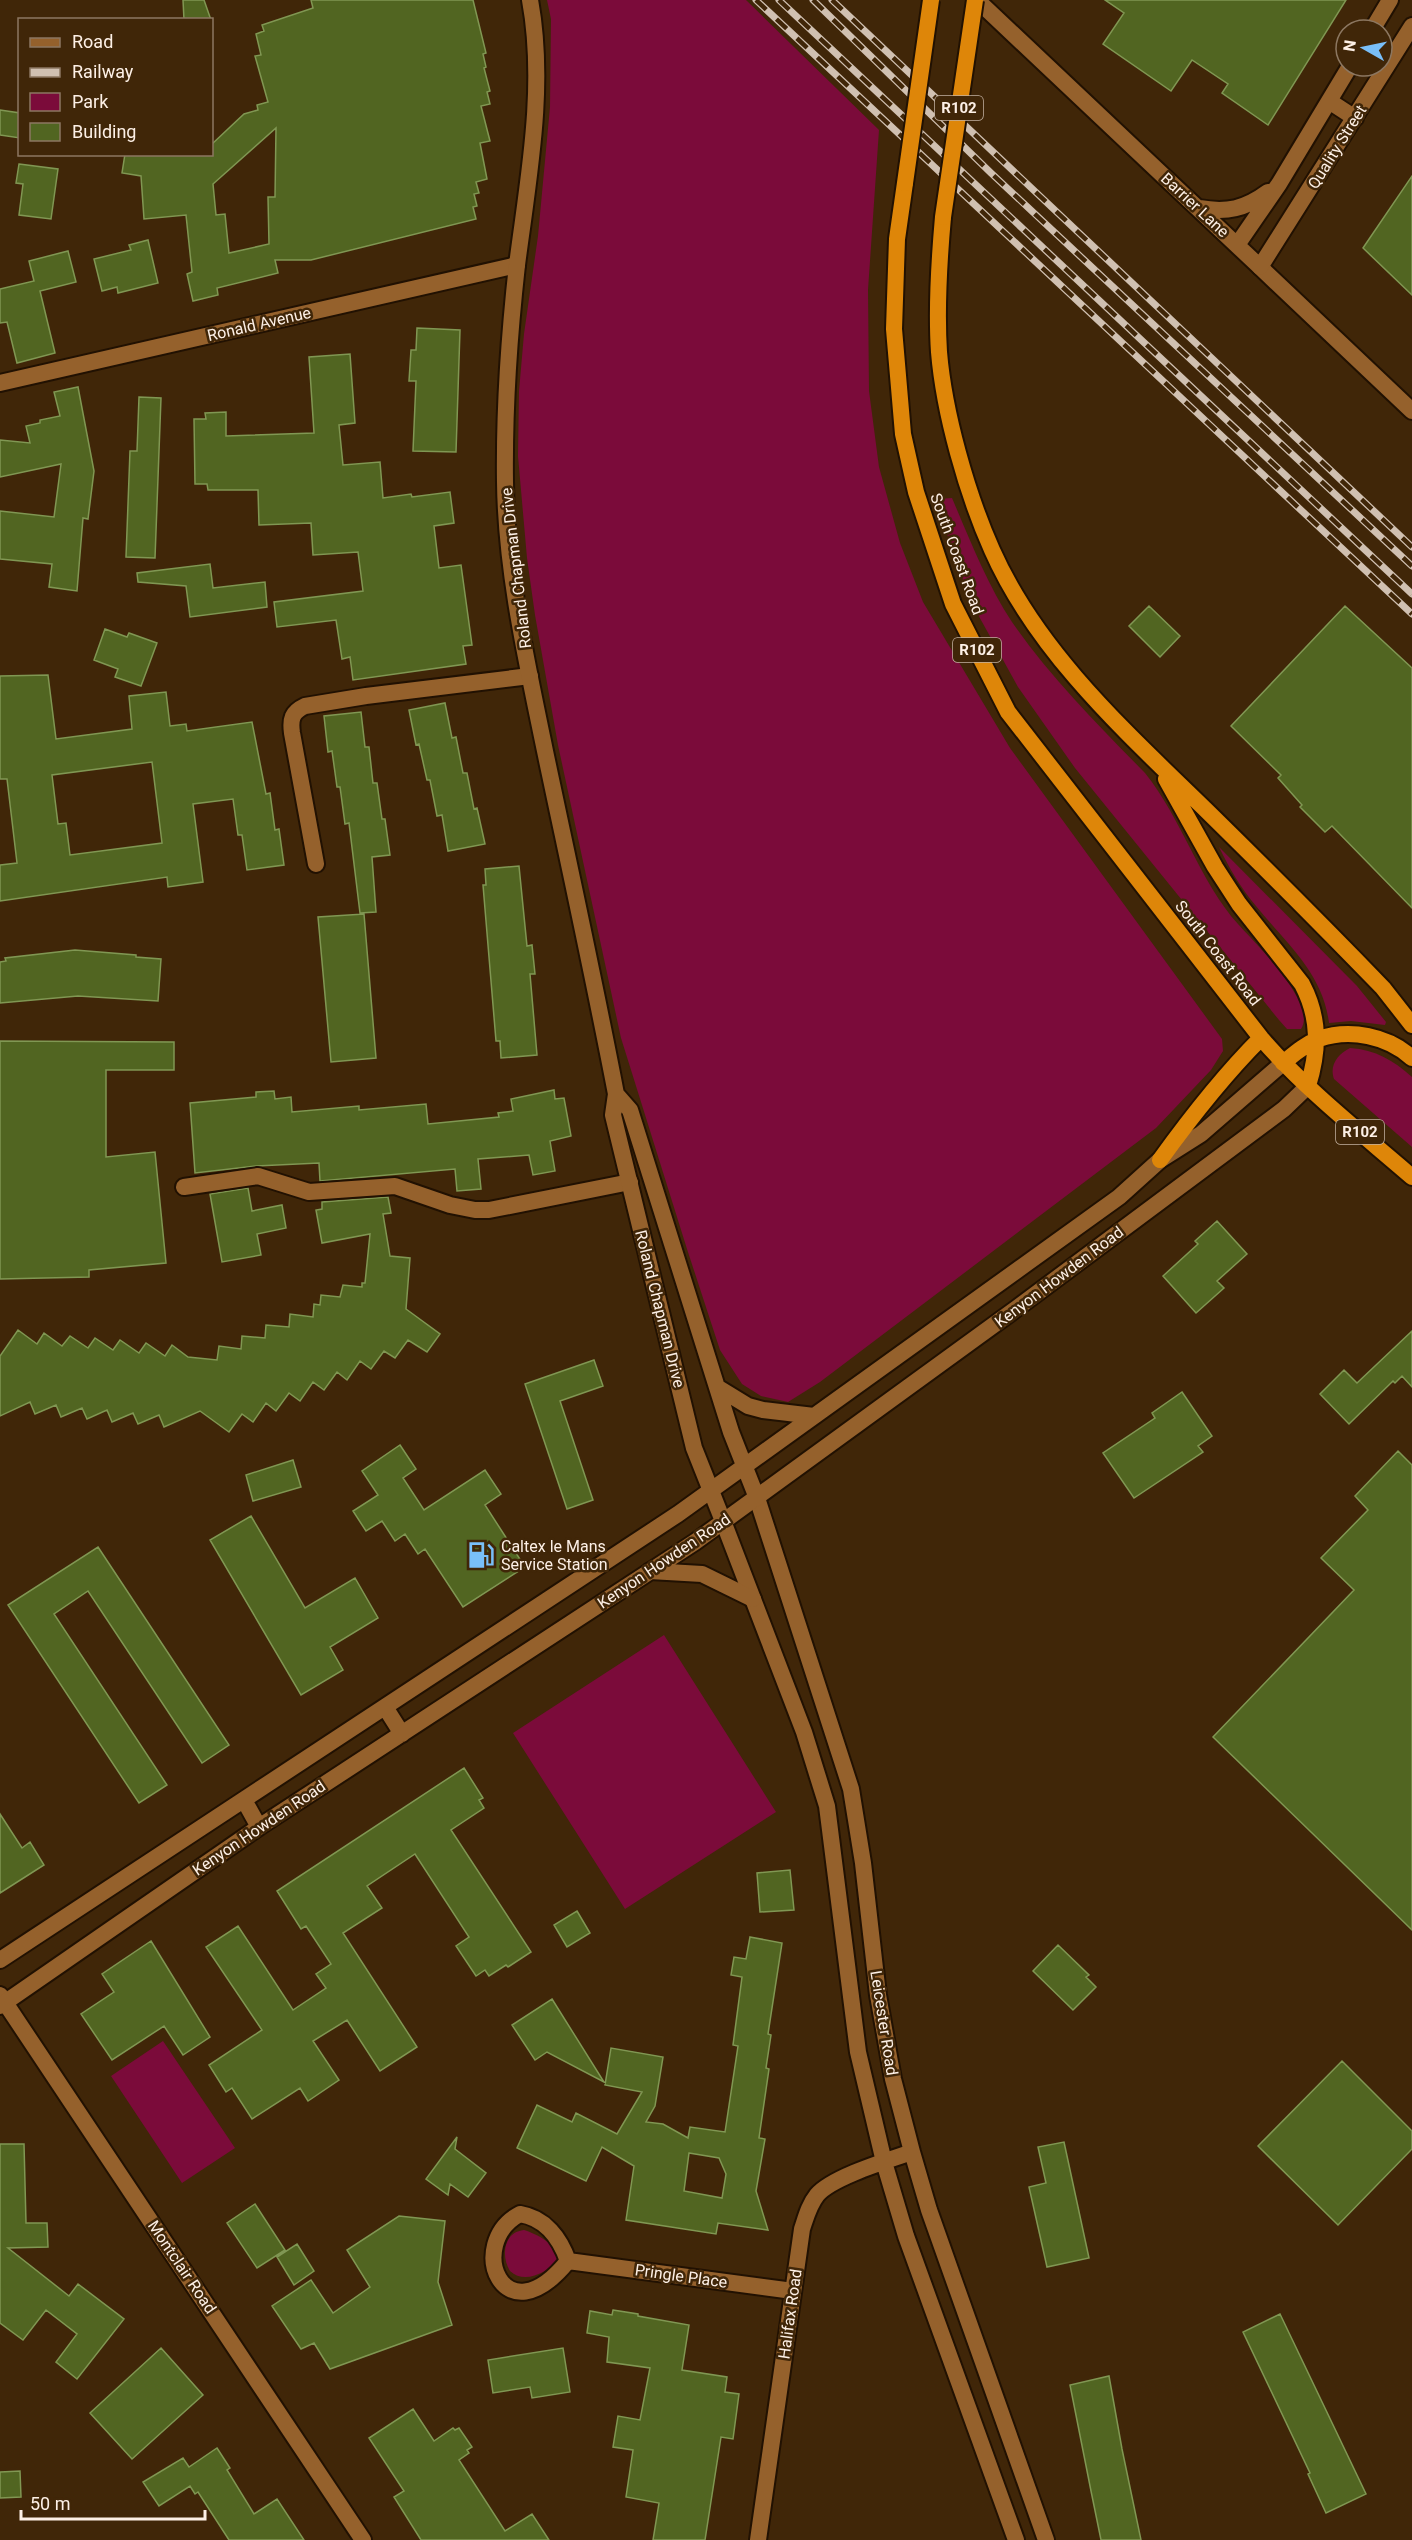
<svg xmlns="http://www.w3.org/2000/svg" width="1412" height="2540" font-family="Roboto,sans-serif">
  <rect width="100%" height="100%" fill="#402608"/>
  <path fill="#7b0b3a" d="M 547,0 L 746,0 L 879,130 L 868,290 L 869,391 L 879,467 L 900,543 L 923,602 L 1010,748 L 1222,1039 L 1223,1051 L 1211,1070 L 1156,1128 L 820,1382 L 788,1402 L 761,1396 L 742,1384 L 720,1350 L 687,1249 L 621,1038 L 558,745 L 535,615 L 527,558 L 518,456 L 519,391 L 524,334 L 538,236 L 550,107 L 551,19 Z
    M 952,498 C 970,540 987,584 1012,622 C 1050,677 1098,725 1145,773 C 1182,819 1200,882 1238,924 C 1254,942 1318,1004 1301,1029 L 1287,1029 L 1279,1020 L 1075,768 L 1018,687 L 976,611 L 954,558 L 937,499 Z
    M 1219,847 L 1357,986 L 1386,1022 L 1385,1025 L 1351,1021 L 1329,1023 C 1323,973 1286,943 1256,906 C 1241,888 1229,868 1219,847 Z
    M 1350,1048 C 1376,1050 1393,1060 1412,1077 L 1412,1147 L 1334,1079 C 1329,1065 1338,1054 1350,1048 Z
    M 664,1635 L 776,1812 L 625,1909 L 513,1733 Z
    M 163,2041 L 235,2148 L 182,2183 L 111,2076 Z
    M 524,2230 C 537,2234 557,2244 559,2260 C 547,2272 525,2285 510,2271 C 501,2257 503,2232 524,2230 Z"/>
  <path fill="#516521" stroke="#809753" stroke-width="1.5" fill-rule="evenodd" d="M 183,0 L 204,0 L 211,20 L 184,20 Z
    M 311,0 L 473,0 L 486,53 L 483,54 L 486,67 L 484,68 L 490,91 L 487,92 L 490,104 L 481,106 L 490,141 L 480,143 L 487,179 L 476,182 L 479,193 L 474,194 L 477,206 L 473,207 L 476,219 L 311,260 L 275,260 L 278,273 L 217,288 L 218,295 L 193,301 L 187,274 L 192,272 L 186,215 L 144,219 L 141,176 L 122,173 L 125,154 L 212,154 L 212,144 L 244,114 L 258,110 L 257,105 L 268,102 L 255,56 L 261,55 L 256,34 L 264,31 L 262,25 L 313,8 ZM 276,128 L 275,197 L 268,197 L 269,244 L 229,253 L 225,214 L 216,215 L 213,184 Z
    M 1105,0 L 1346,0 L 1268,125 L 1222,93 L 1228,84 L 1192,60 L 1171,91 L 1103,44 L 1124,13 Z
    M 0,110 L 20,113 L 20,138 L 0,135 Z
    M 19,164 L 58,169 L 51,219 L 19,215 L 23,184 L 16,183 Z
    M 1412,176 L 1412,295 L 1363,248 Z
    M 148,240 L 158,283 L 118,293 L 117,287 L 102,291 L 94,259 L 131,250 L 129,245 Z
    M 68,251 L 76,282 L 40,291 L 55,353 L 17,363 L 7,322 L 0,323 L 0,289 L 34,281 L 29,261 Z
    M 417,328 L 460,330 L 456,452 L 413,451 L 416,381 L 409,381 L 411,350 L 416,350 Z
    M 350,354 L 355,423 L 339,425 L 343,465 L 380,462 L 383,498 L 411,494 L 412,497 L 450,492 L 454,523 L 434,526 L 439,568 L 461,565 L 472,645 L 463,646 L 466,664 L 353,680 L 350,657 L 342,659 L 336,620 L 277,627 L 274,602 L 363,591 L 358,552 L 313,555 L 311,523 L 259,525 L 258,490 L 208,490 L 207,484 L 195,484 L 194,419 L 206,419 L 205,413 L 226,412 L 226,436 L 314,433 L 309,357 Z
    M 78,387 L 94,471 L 88,519 L 83,518 L 77,591 L 49,587 L 52,564 L 0,559 L 0,511 L 54,517 L 61,464 L 0,477 L 0,440 L 30,443 L 26,426 L 40,423 L 40,420 L 60,416 L 54,392 Z
    M 139,397 L 161,398 L 155,558 L 126,557 L 130,451 L 137,451 Z
    M 210,564 L 213,588 L 265,582 L 267,607 L 190,617 L 186,586 L 138,582 L 137,573 Z
    M 1149,606 L 1180,636 L 1160,657 L 1129,626 Z
    M 1345,606 L 1412,668 L 1412,908 L 1332,826 L 1325,832 L 1300,807 L 1302,805 L 1278,778 L 1281,775 L 1231,726 Z
    M 105,629 L 127,637 L 129,633 L 157,643 L 141,686 L 115,677 L 118,669 L 94,660 Z
    M 48,675 L 56,739 L 132,729 L 129,696 L 166,692 L 170,726 L 186,724 L 187,731 L 252,722 L 266,794 L 270,793 L 275,830 L 279,829 L 284,865 L 247,870 L 242,835 L 238,835 L 233,799 L 193,804 L 203,882 L 168,887 L 167,877 L 0,901 L 0,865 L 17,863 L 7,779 L 0,779 L 0,676 ZM 152,762 L 162,843 L 70,855 L 66,823 L 58,824 L 52,775 Z
    M 445,703 L 452,738 L 456,737 L 463,773 L 467,773 L 474,809 L 477,808 L 485,844 L 448,851 L 442,815 L 437,816 L 430,780 L 427,780 L 419,744 L 416,745 L 409,710 Z
    M 361,712 L 365,747 L 369,747 L 373,783 L 377,783 L 382,819 L 385,819 L 390,855 L 372,857 L 376,912 L 360,913 L 349,823 L 345,824 L 340,787 L 337,787 L 332,751 L 328,752 L 324,716 Z
    M 519,866 L 527,946 L 532,945 L 535,974 L 530,974 L 537,1055 L 501,1058 L 500,1041 L 496,1041 L 483,885 L 486,885 L 485,869 Z
    M 364,914 L 376,1058 L 331,1062 L 318,917 Z
    M 75,950 L 136,955 L 136,957 L 161,959 L 158,1001 L 78,996 L 0,1003 L 0,962 L 6,961 L 5,958 Z
    M 0,1041 L 174,1042 L 174,1070 L 106,1070 L 106,1157 L 155,1152 L 166,1263 L 89,1270 L 89,1277 L 0,1279 Z
    M 554,1090 L 555,1099 L 564,1098 L 571,1136 L 550,1141 L 555,1171 L 533,1175 L 529,1155 L 478,1159 L 481,1189 L 457,1191 L 455,1169 L 320,1181 L 319,1163 L 256,1166 L 195,1173 L 190,1103 L 256,1097 L 256,1092 L 274,1091 L 275,1099 L 291,1097 L 292,1112 L 359,1106 L 359,1110 L 426,1104 L 428,1124 L 499,1117 L 498,1113 L 513,1111 L 511,1099 Z
    M 248,1188 L 252,1211 L 282,1205 L 286,1228 L 257,1234 L 261,1255 L 222,1262 L 210,1194 Z
    M 388,1197 L 391,1213 L 383,1214 L 390,1256 L 410,1258 L 406,1309 L 440,1334 L 427,1352 L 408,1340 L 395,1358 L 384,1351 L 371,1369 L 360,1361 L 347,1380 L 337,1372 L 324,1390 L 313,1382 L 300,1401 L 289,1393 L 276,1411 L 266,1403 L 253,1422 L 242,1414 L 229,1432 L 200,1411 L 164,1427 L 159,1415 L 138,1424 L 133,1413 L 112,1422 L 107,1410 L 87,1419 L 82,1408 L 61,1417 L 56,1405 L 35,1414 L 30,1402 L 0,1416 L 0,1356 L 18,1330 L 37,1344 L 44,1333 L 62,1346 L 70,1336 L 88,1348 L 95,1338 L 113,1350 L 120,1340 L 139,1353 L 146,1343 L 165,1356 L 172,1345 L 188,1357 L 217,1360 L 219,1346 L 241,1349 L 242,1336 L 265,1338 L 266,1325 L 289,1327 L 290,1314 L 313,1317 L 314,1304 L 320,1305 L 321,1295 L 340,1297 L 343,1285 L 362,1287 L 362,1283 L 365,1283 L 370,1234 L 322,1243 L 316,1210 L 322,1209 L 322,1202 Z
    M 1217,1221 L 1247,1254 L 1217,1281 L 1224,1288 L 1196,1313 L 1163,1276 L 1198,1244 L 1195,1241 Z
    M 1412,1331 L 1412,1387 L 1402,1376 L 1395,1383 L 1393,1381 L 1349,1424 L 1320,1394 L 1344,1370 L 1357,1383 Z
    M 594,1360 L 603,1386 L 560,1401 L 593,1500 L 567,1509 L 525,1384 Z
    M 1182,1392 L 1212,1436 L 1198,1446 L 1203,1452 L 1134,1498 L 1103,1453 L 1155,1418 L 1152,1413 Z
    M 400,1445 L 416,1469 L 403,1478 L 424,1510 L 485,1470 L 501,1494 L 485,1505 L 525,1567 L 463,1607 L 425,1549 L 418,1554 L 405,1534 L 395,1541 L 382,1521 L 366,1531 L 353,1511 L 378,1495 L 362,1471 Z
    M 1398,1451 L 1412,1465 L 1412,1930 L 1213,1737 L 1354,1590 L 1321,1558 L 1368,1510 L 1355,1496 Z
    M 293,1460 L 301,1487 L 253,1501 L 246,1475 Z
    M 251,1516 L 305,1608 L 355,1578 L 378,1618 L 330,1647 L 343,1670 L 301,1695 L 210,1540 Z
    M 98,1547 L 229,1745 L 202,1763 L 88,1591 L 54,1614 L 167,1785 L 139,1803 L 8,1605 Z
    M 464,1768 L 483,1798 L 479,1800 L 484,1808 L 451,1830 L 531,1952 L 508,1967 L 506,1965 L 489,1976 L 485,1970 L 476,1976 L 456,1946 L 469,1937 L 415,1854 L 367,1886 L 382,1908 L 343,1933 L 417,2047 L 380,2071 L 347,2020 L 313,2041 L 339,2080 L 308,2101 L 300,2088 L 252,2119 L 232,2088 L 226,2092 L 209,2065 L 262,2030 L 206,1947 L 238,1926 L 293,2010 L 326,1988 L 316,1974 L 331,1964 L 306,1926 L 301,1929 L 277,1891 Z
    M 0,1814 L 22,1848 L 30,1842 L 44,1865 L 0,1893 Z
    M 790,1870 L 794,1910 L 760,1912 L 757,1873 Z
    M 577,1911 L 590,1933 L 567,1947 L 554,1925 Z
    M 750,1937 L 782,1943 L 768,2034 L 771,2035 L 766,2068 L 769,2069 L 759,2138 L 765,2139 L 756,2191 L 768,2230 L 718,2223 L 716,2234 L 626,2220 L 634,2166 L 602,2147 L 586,2181 L 517,2148 L 537,2105 L 572,2122 L 576,2113 L 617,2134 L 642,2092 L 605,2085 L 611,2048 L 663,2057 L 655,2106 L 646,2122 L 663,2124 L 688,2138 L 690,2127 L 725,2132 L 738,2046 L 733,2045 L 742,1977 L 731,1975 L 734,1957 L 746,1959 ZM 689,2153 L 719,2158 L 726,2174 L 722,2198 L 684,2191 Z
    M 151,1941 L 210,2037 L 183,2055 L 164,2026 L 112,2060 L 81,2014 L 114,1992 L 102,1974 Z
    M 1058,1945 L 1089,1975 L 1086,1977 L 1096,1987 L 1073,2010 L 1033,1971 Z
    M 552,1999 L 604,2082 L 547,2052 L 535,2060 L 512,2025 Z
    M 1342,2061 L 1412,2131 L 1412,2149 L 1338,2225 L 1258,2146 Z
    M 457,2137 L 455,2149 L 486,2173 L 468,2197 L 450,2184 L 448,2195 L 426,2179 Z
    M 1064,2142 L 1089,2258 L 1047,2267 L 1029,2187 L 1046,2183 L 1038,2147 Z
    M 0,2144 L 24,2144 L 26,2223 L 47,2223 L 48,2247 L 8,2248 L 69,2296 L 78,2284 L 124,2319 L 77,2379 L 56,2362 L 77,2334 L 46,2310 L 23,2340 L 0,2323 Z
    M 255,2204 L 285,2250 L 257,2268 L 227,2223 Z
    M 399,2216 L 445,2221 L 438,2282 L 452,2325 L 330,2369 L 314,2343 L 301,2349 L 272,2306 L 311,2280 L 333,2313 L 370,2287 L 347,2250 Z
    M 297,2244 L 314,2271 L 294,2285 L 277,2257 Z
    M 613,2310 L 638,2314 L 638,2316 L 689,2325 L 682,2370 L 727,2377 L 725,2392 L 739,2394 L 733,2439 L 721,2437 L 705,2540 L 653,2540 L 659,2503 L 626,2497 L 633,2450 L 613,2447 L 618,2416 L 640,2420 L 650,2368 L 607,2362 L 609,2337 L 587,2333 L 590,2311 L 612,2315 Z
    M 1280,2314 L 1366,2494 L 1326,2513 L 1308,2474 L 1310,2473 L 1243,2332 Z
    M 161,2348 L 203,2395 L 132,2459 L 90,2413 Z
    M 563,2348 L 570,2392 L 532,2398 L 530,2387 L 493,2393 L 488,2360 Z
    M 1109,2376 L 1122,2449 L 1141,2540 L 1101,2540 L 1091,2491 L 1070,2385 Z
    M 413,2409 L 434,2441 L 453,2428 L 455,2430 L 459,2428 L 472,2447 L 467,2450 L 469,2453 L 459,2460 L 505,2531 L 532,2514 L 549,2540 L 421,2540 L 394,2497 L 404,2491 L 369,2438 Z
    M 217,2448 L 230,2468 L 227,2470 L 254,2514 L 277,2499 L 304,2540 L 229,2540 L 198,2492 L 195,2494 L 190,2486 L 159,2506 L 143,2482 L 183,2458 L 189,2467 Z
    M 20,2471 L 21,2497 L 0,2498 L 0,2472 Z"/>
  <g fill="none" stroke-linecap="round" stroke-linejoin="round">
    <defs>
      <path id="minor" d="M 1260,267 L 1412,411
        M 0,383 L 517,265
        M 316,864 L 292,733 C 290,719 292,712 305,706 L 366,696 L 530,676
        M 184,1187 L 258,1176 L 309,1192 L 395,1186 L 450,1205 L 475,1210 L 489,1210 L 630,1182
        M 757,1498 L 851,1789 L 863,1863 L 878,1995 L 893,2079 L 912,2152 L 929,2210 L 1046,2540
        M 723,1521 L 804,1732 L 827,1806 L 858,2052 L 884,2162 L 906,2236 L 1016,2540
        M 0,1995 L 363,2540
        M 520,2214 C 545,2218 560,2238 568,2261 C 503,2341 465,2243 520,2214 Z
        M 568,2261 L 793,2291
        M 758,2540 L 802,2229 C 806,2217 809,2205 817,2195 C 832,2177 889,2160 912,2152"/>
      <path id="tertiary" d="M 530,0 C 546,87 528,179 517,265 C 509,337 504,409 505,482 C 506,572 527,663 545,751 C 569,865 594,979 616,1094 L 613,1115 L 694,1448 L 723,1521
        M 977,0 L 1260,267 L 1412,26
        M 1372,30 L 1390,0
        M 1329,101 L 1355,118
        M 1199,208 C 1227,213 1245,209 1268,192
        M 1237,245 L 1279,184 L 1350,66
        M 616,1094 L 630,1110 L 731,1432 L 757,1498
        M 717,1387 L 748,1406 L 763,1410 L 814,1416
        M 650,1571 L 702,1574 L 753,1599
        M 385,1707 L 402,1734
        M 244,1800 L 259,1827
        M 0,1960 L 678,1514 L 1119,1197 L 1160,1160 L 1201,1134 L 1283,1063
        M 0,2006 L 259,1827 L 695,1542 L 1017,1308 L 1284,1109 L 1308,1086"/>
      <path id="trunk" d="M 905,183 L 897,239 L 894,329 L 903,434 L 916,492 L 953,604 L 1008,712 L 1261,1038 C 1306,1090 1360,1132 1412,1177
        M 943,217 C 939,262 936,307 939,352 C 944,413 967,494 992,550 C 1038,654 1128,734 1208,812 C 1267,870 1325,928 1383,988 L 1412,1025
        M 1166,779 L 1215,867 L 1239,904 L 1302,984 C 1320,1018 1319,1050 1308,1086
        M 1283,1063 C 1294,1054 1305,1044 1319,1039 C 1350,1028 1388,1036 1412,1058
        M 1160,1160 C 1191,1117 1224,1075 1261,1038"/>
    </defs>
    <use href="#minor" stroke="#211102" stroke-width="20"/>
    <use href="#tertiary" stroke="#211102" stroke-width="20"/>
    <use href="#trunk" stroke="#211102" stroke-width="20"/>
    <use href="#minor" stroke="#95612c" stroke-width="16"/>
    <use href="#tertiary" stroke="#95612c" stroke-width="16"/>
    <use href="#trunk" stroke="#de8609" stroke-width="16"/>
    <defs>
      <path id="rail" d="M 756,0 L 1412,614
        M 779,0 L 1412,594
        M 813,0 L 991,173 L 1412,566
        M 832,0 L 1412,547"/>
    </defs>
    <use href="#rail" stroke="#d0c0b1" stroke-width="7"/>
    <use href="#rail" stroke="#402608" stroke-width="4.5" stroke-dasharray="14" stroke-linecap="butt"/>
    <defs>
      <path id="trunk-bridge" d="M 905,183 L 931,0
        M 943,217 L 975,0"/>
    </defs>
    <use href="#trunk-bridge" stroke="#211102" stroke-width="20" stroke-linecap="butt"/>
    <use href="#trunk-bridge" stroke="#de8609" stroke-width="16"/>
  </g>
  <defs>
    <symbol id="fuel-bare" viewBox="-9 -9 18 18"><path d="M-5.5-6h7V0h2V4h1.3V-2.5L3-4.5l.8-.8L6-3V5H2.5V1h-1V6h-7ZM-4.2-4.7v3.2H.2V-4.7Z" fill="#79bff8" stroke="#402608" stroke-width="2.5" paint-order="stroke"/></symbol>
  </defs>
  <g fill-rule="evenodd">
    <use href="#fuel-bare" x="462" y="1536" width="38" height="38"/>
  </g>
  <g text-anchor="middle" dominant-baseline="central" stroke-width="5" stroke-linejoin="round" paint-order="stroke">
    <g fill="#402608" stroke="#c4b3a3" stroke-width="1.5">
      <rect x="935" y="96" width="48" height="24" rx="4.5"/>
      <rect x="953" y="638" width="48" height="24" rx="4.5"/>
      <rect x="1336" y="1120" width="48" height="24" rx="4.5"/>
    </g>
    <g font-size="15" font-weight="bold" fill="#fdf0e6">
      <text x="959" y="108">R102</text>
      <text x="977" y="650">R102</text>
      <text x="1360" y="1132">R102</text>
    </g>
    <g font-size="16" fill="#fdf0e6" stroke="#402608">
      <text transform="translate(1337 147) rotate(-58)">Quality Street</text>
      <text transform="translate(1195 205) rotate(43)">Barrier Lane</text>
      <text transform="translate(259 324) rotate(-13)">Ronald Avenue</text>
      <text transform="translate(957 554) rotate(70)">South Coast Road</text>
      <text transform="translate(516 568) rotate(-97)">Roland Chapman Drive</text>
      <text transform="translate(1218 953) rotate(52)">South Coast Road</text>
      <text transform="translate(1059 1277) rotate(-37)">Kenyon Howden Road</text>
      <text transform="translate(660 1309) rotate(76)">Roland Chapman Drive</text>
      <text transform="translate(664 1561) rotate(-34)">Kenyon Howden Road</text>
      <text transform="translate(259 1828) rotate(-34)">Kenyon Howden Road</text>
      <text transform="translate(884 2023) rotate(81)">Leicester Road</text>
      <text transform="translate(182 2267) rotate(56)">Montclair Road</text>
      <text transform="translate(681 2276) rotate(8)">Pringle Place</text>
      <text transform="translate(790 2314) rotate(-82)">Halifax Road</text>
    </g>
    <g font-size="16" fill="#fdf0e6" stroke="#402608" text-anchor="start">
      <text x="501" y="1546">Caltex le Mans<tspan x="501" dy="18">Service Station</tspan></text>
    </g>
  </g>
  <rect x="18" y="18" width="195" height="138" fill="#402608" stroke="#8c7761" stroke-width="1.5"/>
  <rect x="30" y="38" width="30" height="9" fill="#95612c" stroke="#8c7761" stroke-width="1.5"/>
  <text x="72" y="48" font-size="18" fill="#fdf0e6">Road</text>
  <rect x="30" y="68" width="30" height="9" fill="#d0c0b1" stroke="#8c7761" stroke-width="1.5"/>
  <text x="72" y="78" font-size="18" fill="#fdf0e6">Railway</text>
  <rect x="30" y="93" width="30" height="18" fill="#7b0b3a" stroke="#8c7761" stroke-width="1.5"/>
  <text x="72" y="108" font-size="18" fill="#fdf0e6">Park</text>
  <rect x="30" y="123" width="30" height="18" fill="#516521" stroke="#8c7761" stroke-width="1.5"/>
  <text x="72" y="138" font-size="18" fill="#fdf0e6">Building</text>
  <g transform="translate(1364 48) rotate(279)"><circle r="28" fill="#402608" stroke="#8c7761" stroke-width="1.5"/>
  <path d="M0-4.5L10 22L0 15L-10 22Z" fill="#79bff8"/>
  <text y="-9" font-size="16" font-weight="bold" text-anchor="middle" fill="#fdf0e6">N</text>
  </g>
  <path d="M21 2510v9h184v-9" fill="none" stroke="#fdf0e6" stroke-width="3"/>
  <text x="30" y="2510" font-size="18" fill="#fdf0e6" stroke="#402608" stroke-width="4.5" paint-order="stroke">50 m</text>
</svg>
